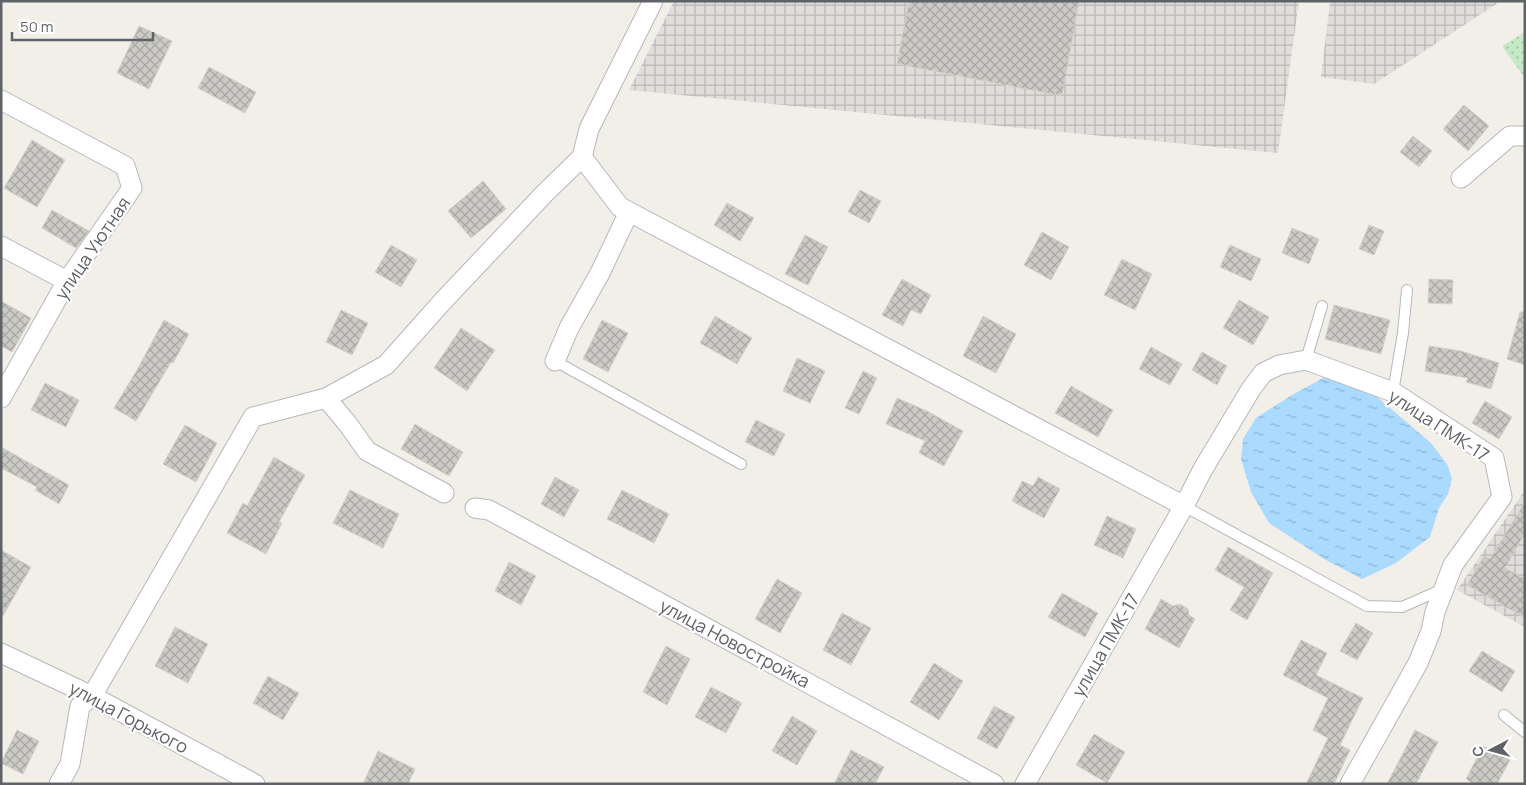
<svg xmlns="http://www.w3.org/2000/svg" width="1526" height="785" font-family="Manrope,sans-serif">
  <defs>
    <pattern id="industrial-grid" width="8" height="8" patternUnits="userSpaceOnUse" patternTransform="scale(1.25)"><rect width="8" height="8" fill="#e0deda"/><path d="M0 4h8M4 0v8" fill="none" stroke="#b9b8b5"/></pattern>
    <pattern id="grass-dots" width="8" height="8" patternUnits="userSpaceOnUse" patternTransform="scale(1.25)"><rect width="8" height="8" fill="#c5e8c5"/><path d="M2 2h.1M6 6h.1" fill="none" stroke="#a3c0a4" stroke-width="1.8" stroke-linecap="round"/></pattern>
    <pattern id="water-ripples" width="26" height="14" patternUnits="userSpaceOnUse" patternTransform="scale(1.25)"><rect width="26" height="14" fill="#aadaff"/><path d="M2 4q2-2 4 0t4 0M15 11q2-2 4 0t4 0" fill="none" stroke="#8eb4d2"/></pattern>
    <pattern id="building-cross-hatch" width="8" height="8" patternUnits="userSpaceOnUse" patternTransform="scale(1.25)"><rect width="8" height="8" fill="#cccac5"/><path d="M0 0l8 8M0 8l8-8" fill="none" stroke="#a9a8a4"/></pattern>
  </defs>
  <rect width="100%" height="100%" fill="#f1efe8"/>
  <path fill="url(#industrial-grid)" d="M 674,1 L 1299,1 L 1278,153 L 629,90 Z
    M 1330,1 L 1501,1 L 1374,84 L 1321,77 Z
    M 1525,490 L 1525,627 L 1457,590 Z"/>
  <path fill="url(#grass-dots)" d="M 1525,32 L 1525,78 L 1502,46 Z"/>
  <path fill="url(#water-ripples)" d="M 1325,377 L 1357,383 L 1376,396 L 1431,443 L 1447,464 L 1452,478 L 1448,494 L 1439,508 L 1430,537 L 1396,563 L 1362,579 L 1326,560 L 1269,523 L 1251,492 L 1241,459 L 1243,439 L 1256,418 L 1292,395 Z"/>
  <path fill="url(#building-cross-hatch)" stroke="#d6d1c6" d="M 909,1 L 1079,1 L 1062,96 L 897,64 Z
    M 139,26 L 172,41 L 149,89 L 117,73 Z
    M 209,67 L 256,92 L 245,113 L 198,88 Z
    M 1464,105 L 1489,126 L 1468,151 L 1443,129 Z
    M 1413,136 L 1432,151 L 1419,167 L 1400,152 Z
    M 32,140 L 65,160 L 37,207 L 4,188 Z
    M 483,181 L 506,209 L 471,238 L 448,211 Z
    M 860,190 L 881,201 L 869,223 L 848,212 Z
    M 727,203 L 754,218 L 740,241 L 714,225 Z
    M 52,210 L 89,231 L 76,248 L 42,228 Z
    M 1369,225 L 1384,231 L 1374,255 L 1359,249 Z
    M 1292,228 L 1319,239 L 1309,264 L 1282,253 Z
    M 1042,232 L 1069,247 L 1051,280 L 1024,265 Z
    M 805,235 L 828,247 L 808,285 L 785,274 Z
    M 391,245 L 417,260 L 401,287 L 375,272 Z
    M 1230,245 L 1261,259 L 1251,281 L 1220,267 Z
    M 1122,259 L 1152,274 L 1135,310 L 1104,295 Z
    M 902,279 L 931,295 L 921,314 L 911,310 L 903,326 L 882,315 Z
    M 1429,279 L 1453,280 L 1452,304 L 1428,303 Z
    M 1239,300 L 1269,317 L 1253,345 L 1223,328 Z
    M 1,301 L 31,318 L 12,352 L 1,346 Z
    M 1334,305 L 1390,320 L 1381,354 L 1325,339 Z
    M 341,310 L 368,323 L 352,355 L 326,342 Z
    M 1520,312 L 1525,312 L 1525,365 L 1507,359 Z
    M 715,316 L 752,338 L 737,364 L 700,343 Z
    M 983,316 L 1016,334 L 996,373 L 963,356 Z
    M 164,320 L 189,334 L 173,363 L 171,362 L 136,421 L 114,408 L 137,370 Z
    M 602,320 L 628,333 L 608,372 L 583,359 Z
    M 461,328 L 495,350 L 467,391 L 434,368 Z
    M 1429,346 L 1461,351 L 1499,363 L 1491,389 L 1466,382 L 1468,378 L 1425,371 Z
    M 1151,347 L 1182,364 L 1170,385 L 1139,369 Z
    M 1202,352 L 1227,366 L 1217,385 L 1192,370 Z
    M 797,358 L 825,371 L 810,403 L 783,391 Z
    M 863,371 L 877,378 L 859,414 L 845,408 Z
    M 45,383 L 79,400 L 66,427 L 31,410 Z
    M 1071,386 L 1113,410 L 1098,437 L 1055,413 Z
    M 897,398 L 927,411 L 963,431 L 944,466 L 919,453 L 925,441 L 886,424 Z
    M 1485,401 L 1512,417 L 1499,439 L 1472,423 Z
    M 756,420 L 785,434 L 774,456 L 745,442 Z
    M 415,424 L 463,452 L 449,476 L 401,449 Z
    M 185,425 L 217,443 L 196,482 L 163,464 Z
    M 1,447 L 69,485 L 59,504 L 35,490 L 37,487 L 1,468 Z
    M 274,457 L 305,475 L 279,522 L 282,523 L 266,554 L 227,533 L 243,503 L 247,506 Z
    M 555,477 L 579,490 L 564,517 L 541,504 Z
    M 1038,477 L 1060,489 L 1044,518 L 1012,501 L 1022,481 L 1033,486 Z
    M 350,490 L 399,514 L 383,548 L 333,523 Z
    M 622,490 L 669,514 L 654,543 L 607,519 Z
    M 1525,502 L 1525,533 L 1505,568 L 1525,579 L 1525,618 L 1467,585 L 1484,556 L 1490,559 Z
    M 1107,516 L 1136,529 L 1123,558 L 1094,545 Z
    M 1228,547 L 1273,573 L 1247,620 L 1230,610 L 1244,587 L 1215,570 Z
    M 1,550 L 31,567 L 1,619 Z
    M 509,562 L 536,576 L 521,605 L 495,591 Z
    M 777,579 L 802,593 L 780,633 L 755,619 Z
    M 1062,593 L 1098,613 L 1085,637 L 1048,617 Z
    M 1161,599 L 1173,606 L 1180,604 L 1188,609 L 1189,615 L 1195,619 L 1179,648 L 1145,629 Z
    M 842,613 L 871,628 L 851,665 L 823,650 Z
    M 1356,623 L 1373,633 L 1357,660 L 1340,651 Z
    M 175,627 L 208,644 L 188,683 L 155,666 Z
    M 1301,640 L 1327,653 L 1316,675 L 1363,698 L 1340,745 L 1350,750 L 1334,784 L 1306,784 L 1328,738 L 1313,730 L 1328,698 L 1283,675 Z
    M 666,646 L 690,659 L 667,705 L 643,692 Z
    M 1482,651 L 1515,671 L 1502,692 L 1469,671 Z
    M 934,663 L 963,681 L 939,720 L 910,702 Z
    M 268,676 L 299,693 L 283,720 L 253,703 Z
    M 711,687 L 742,703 L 726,733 L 695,717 Z
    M 994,706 L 1015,717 L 997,749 L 977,738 Z
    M 792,716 L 817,731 L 797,765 L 772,751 Z
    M 17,730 L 39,741 L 23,774 L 1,763 Z
    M 1415,730 L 1438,742 L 1416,784 L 1387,784 Z
    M 1094,734 L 1125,752 L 1107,783 L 1076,765 Z
    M 1483,746 L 1510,760 L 1497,784 L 1474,784 L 1466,779 Z
    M 851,750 L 884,767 L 875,784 L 834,784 Z
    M 378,751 L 415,769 L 408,784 L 363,784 Z"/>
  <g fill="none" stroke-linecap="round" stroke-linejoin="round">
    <defs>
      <path id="lane" d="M 1306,360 L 1322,306
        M 555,361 L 741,464
        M 1393,392 L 1403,333 L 1407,290
        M 1184,506 L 1367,606 L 1402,607 L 1443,589
        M 1504,715 L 1525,732"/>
      <path id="street" d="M 1,100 L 125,166 L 132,188 L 67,281 L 1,398
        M 582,157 L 620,207 L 1184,506
        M 1461,178 L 1510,136 L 1525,136
        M 1,246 L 67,281
        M 555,361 L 569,328 L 600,273 L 629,212
        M 326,398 L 347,423 L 367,451 L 444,493
        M 475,508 L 489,510 L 994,784
        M 1,653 L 92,696 L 255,784
        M 59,784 L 70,764 L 80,706 L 92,696 L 253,417 L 326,398 L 386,365 L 443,301 L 544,194 L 582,157 L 589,129 L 653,1
        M 1025,784 L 1184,506 L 1203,469 L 1251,389 L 1263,373 L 1279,365 L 1306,360 L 1393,392 L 1494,458 L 1502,497 L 1453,565 L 1435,612 L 1431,631 L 1418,663 L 1350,784"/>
    </defs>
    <use href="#lane" stroke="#b5b8bc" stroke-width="12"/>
    <use href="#street" stroke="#b5b8bc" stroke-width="21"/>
    <use href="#lane" stroke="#fff" stroke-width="10"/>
    <use href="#street" stroke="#fff" stroke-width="19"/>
  </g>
  <g text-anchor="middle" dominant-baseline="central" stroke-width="4.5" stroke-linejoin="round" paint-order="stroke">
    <g font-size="18" fill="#5f6368" stroke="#fff">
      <text transform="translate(92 248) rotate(-56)">улица Уютная</text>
      <text transform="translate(1439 425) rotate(33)">улица ПМК-17</text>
      <text transform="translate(735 643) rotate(28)">улица Новостройка</text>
      <text transform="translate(1105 645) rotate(-60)">улица ПМК-17</text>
      <text transform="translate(129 717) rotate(28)">улица Горького</text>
    </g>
  </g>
  <rect width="1526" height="785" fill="none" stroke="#5f6368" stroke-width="5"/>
  <g transform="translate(1491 750) rotate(264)" stroke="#ffffff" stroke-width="4" paint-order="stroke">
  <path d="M0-4L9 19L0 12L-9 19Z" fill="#5f6368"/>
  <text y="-8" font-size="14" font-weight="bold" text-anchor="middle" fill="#5f6368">С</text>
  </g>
  <path d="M12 32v8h141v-8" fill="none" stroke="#5f6368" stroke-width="2.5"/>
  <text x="20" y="32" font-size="15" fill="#5f6368" stroke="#ffffff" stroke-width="4" paint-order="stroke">50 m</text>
</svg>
